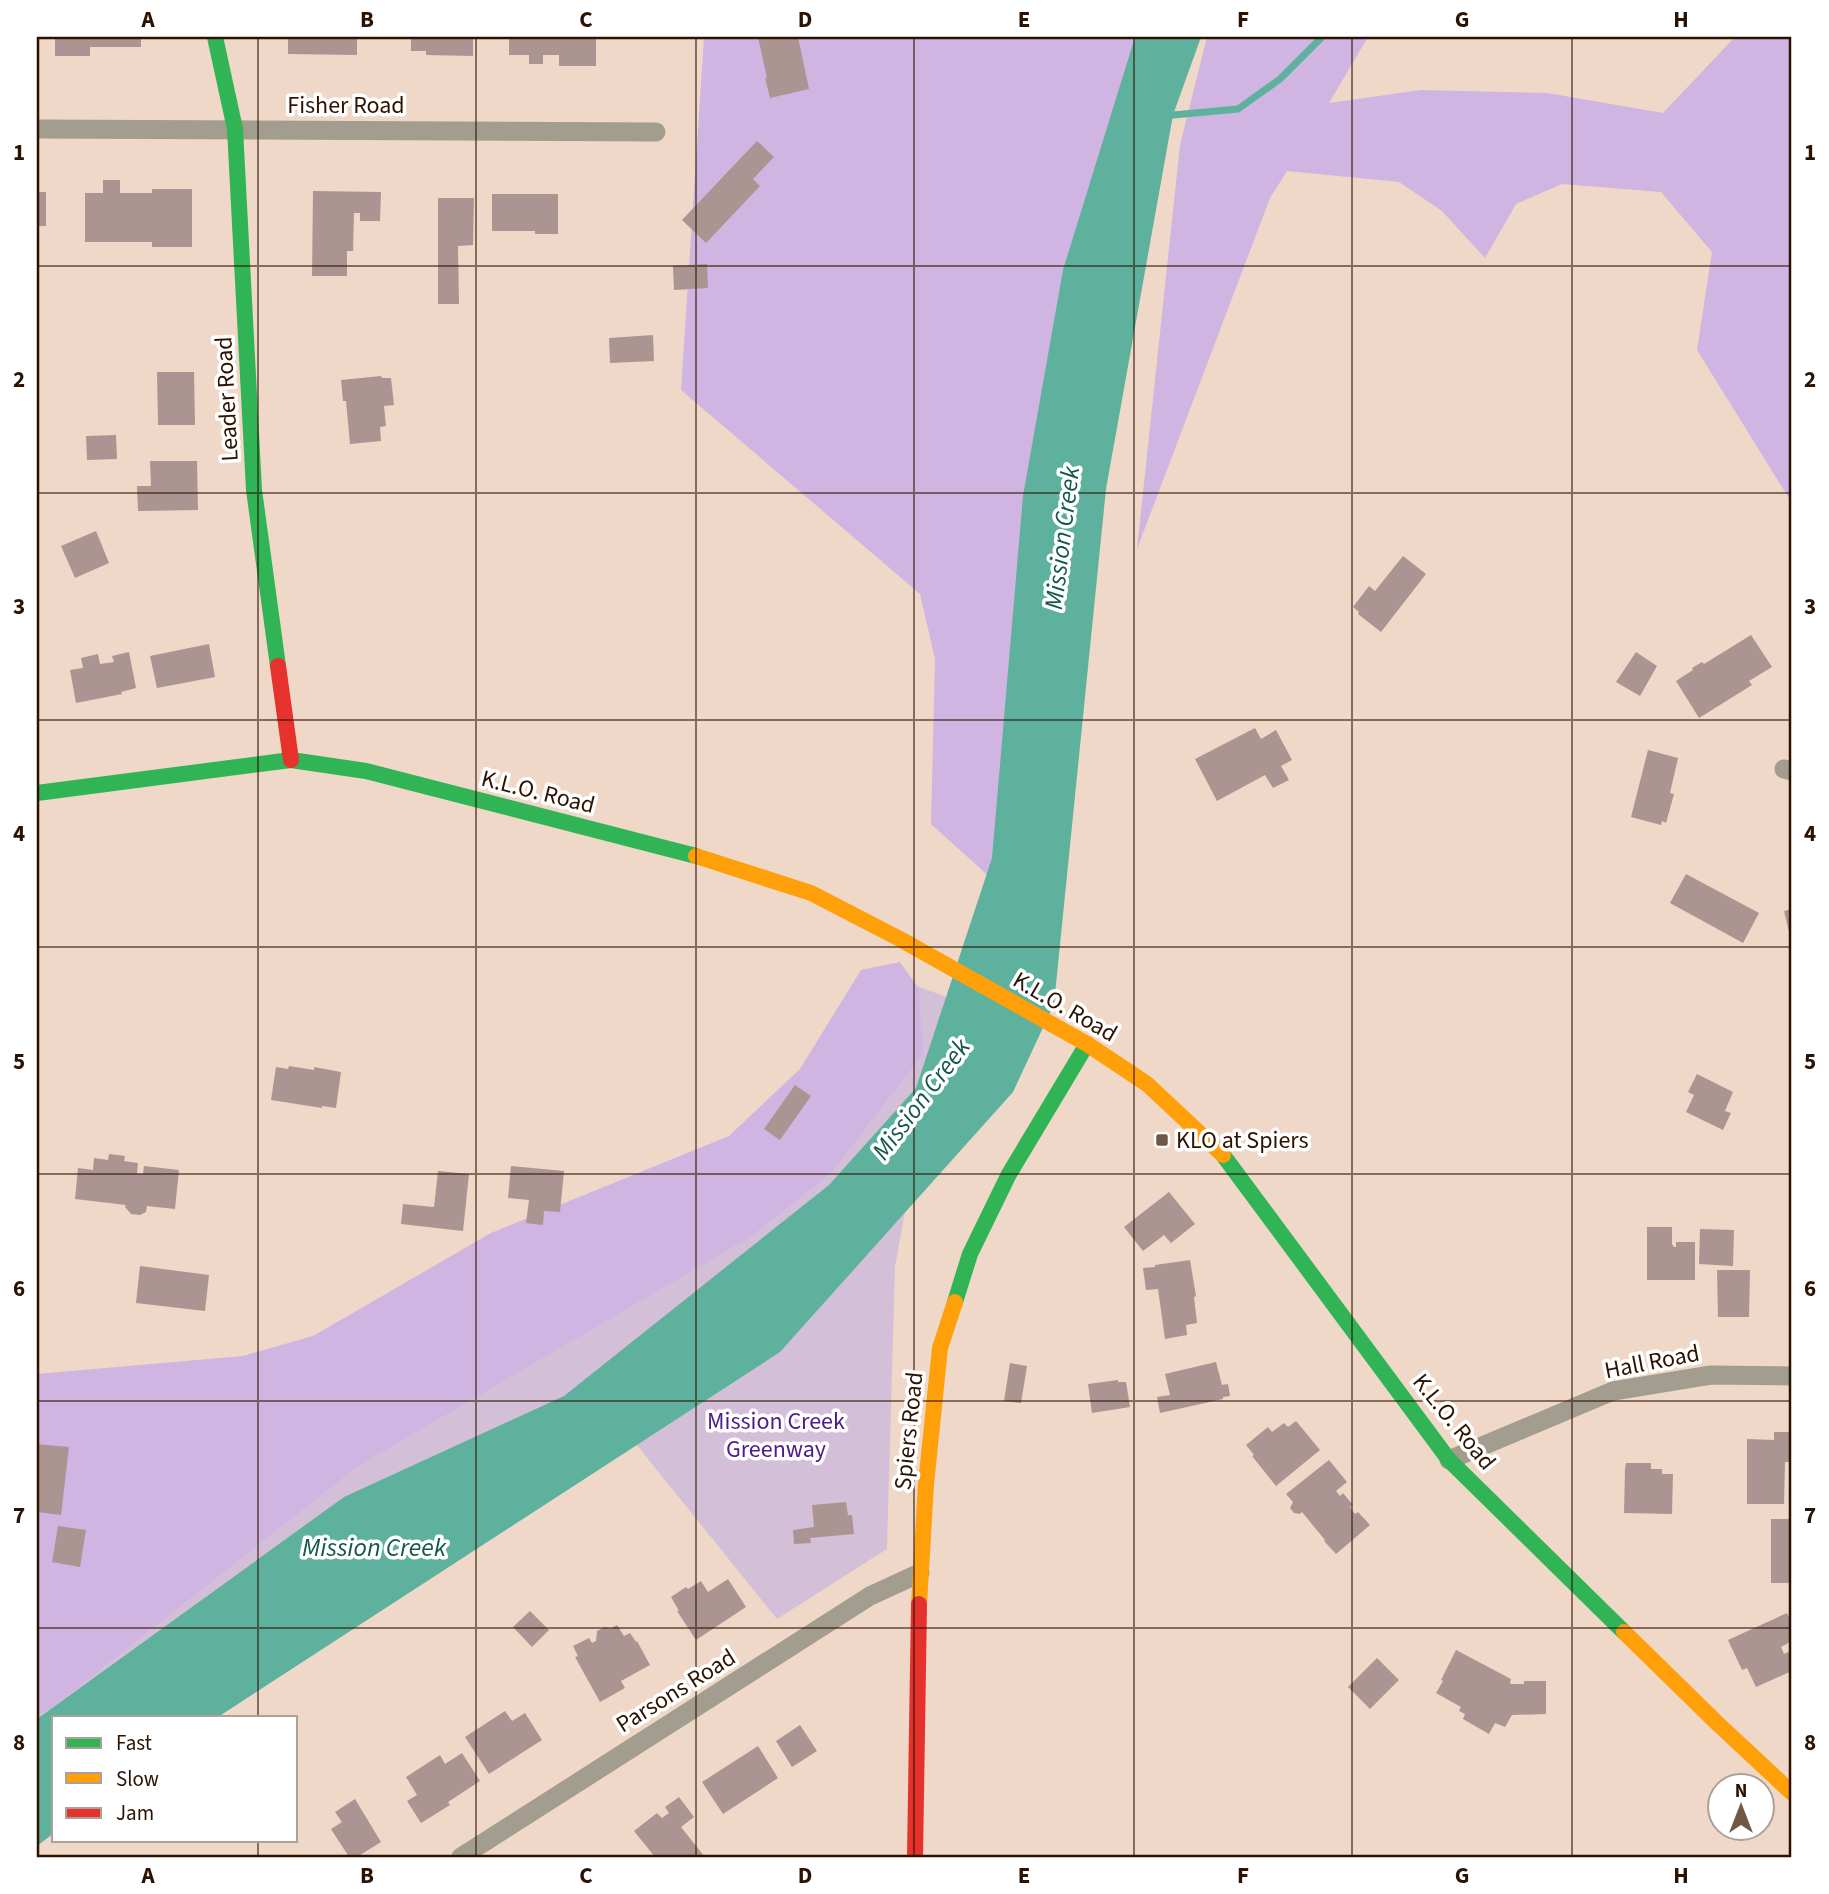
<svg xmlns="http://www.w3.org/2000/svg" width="1829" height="1894" font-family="'Source Sans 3',sans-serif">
  <rect width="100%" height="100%" fill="#efd8c7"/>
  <path fill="#d3c0d8" d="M 883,974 L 1000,1016 L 905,1211 L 895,1267 L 887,1549 L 777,1619 L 606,1407 L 54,1717 L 37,1816 L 37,1616 L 751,1151 Z"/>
  <path fill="#d0b4e1" d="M 704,37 L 1161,37 L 1024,908 L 931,824 L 935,659 L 920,594 L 681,390 Z
    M 1207,37 L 1368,37 L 1329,103 L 1421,90 L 1547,93 L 1663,113 L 1735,37 L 1792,37 L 1792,503 L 1697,350 L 1712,252 L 1661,192 L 1562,184 L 1516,204 L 1485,258 L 1442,211 L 1399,182 L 1287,171 L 1270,198 L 1137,549 L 1180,145 Z
    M 900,962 L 919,989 L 923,1054 L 830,1174 L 750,1237 L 358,1466 L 53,1707 L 37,1715 L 37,1374 L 243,1356 L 313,1336 L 491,1233 L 729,1136 L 800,1069 L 861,970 Z"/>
  <path fill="#5eb29d" d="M 1135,37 L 1201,37 L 1173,115 L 1106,489 L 1054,1004 L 1013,1092 L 780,1352 L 218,1717 L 54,1717 L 54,1833 L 37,1846 L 37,1719 L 344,1497 L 564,1396 L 829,1185 L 916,1088 L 992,858 L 1023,496 L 1063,270 Z"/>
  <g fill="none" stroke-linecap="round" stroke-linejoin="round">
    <path stroke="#5eb29d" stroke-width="7" d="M 1173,115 L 1238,109 L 1280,79 L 1322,37"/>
  </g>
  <path fill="#ac9492" d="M 55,37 L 141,37 L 141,47 L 90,47 L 90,56 L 55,56 Z
    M 288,37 L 357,37 L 357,55 L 288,54 Z
    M 411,37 L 473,37 L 473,56 L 426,55 L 426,51 L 411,51 Z
    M 509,37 L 596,37 L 596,66 L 559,66 L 559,55 L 543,55 L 543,64 L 529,64 L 529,55 L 509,55 Z
    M 758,37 L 798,37 L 809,89 L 770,98 L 765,78 L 767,78 Z
    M 757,141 L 774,157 L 753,179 L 760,186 L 706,243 L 682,220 Z
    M 103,180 L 120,180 L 120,193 L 152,193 L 152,189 L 192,189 L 192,247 L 152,247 L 152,242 L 85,242 L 85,193 L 103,193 Z
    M 313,191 L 381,192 L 380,221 L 360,221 L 360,213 L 354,213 L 353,251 L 347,251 L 347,276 L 312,276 Z
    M 37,192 L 46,192 L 46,226 L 37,226 Z
    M 492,194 L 558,194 L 558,234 L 535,234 L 535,231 L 492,231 Z
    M 438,198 L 474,198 L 473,245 L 458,246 L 459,304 L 438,304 Z
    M 707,264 L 708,288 L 674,290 L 673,266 Z
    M 653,335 L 654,361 L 610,363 L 609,338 Z
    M 157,372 L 194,372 L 195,425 L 158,425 Z
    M 381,376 L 382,378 L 391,378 L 394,405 L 384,406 L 386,426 L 380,427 L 381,441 L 350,444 L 346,401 L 343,401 L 341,380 Z
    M 116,435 L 117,459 L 87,460 L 86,436 Z
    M 150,461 L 197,461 L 198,510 L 138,511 L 137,486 L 151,486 Z
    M 96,531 L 109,563 L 75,578 L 61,546 Z
    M 1403,556 L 1426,574 L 1381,632 L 1358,614 L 1359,612 L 1353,607 L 1369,586 L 1375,591 Z
    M 1751,635 L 1772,667 L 1749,681 L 1752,685 L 1699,718 L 1676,681 L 1693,670 L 1692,668 L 1702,662 L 1704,664 Z
    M 209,644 L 215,677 L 157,688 L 150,656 Z
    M 129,652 L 136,688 L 121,692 L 122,694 L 76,703 L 70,670 L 83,668 L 81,658 L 98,654 L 100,664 L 114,662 L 112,656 Z
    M 1636,652 L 1657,666 L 1640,696 L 1616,682 Z
    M 1255,728 L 1261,739 L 1276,730 L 1292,760 L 1281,766 L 1289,780 L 1273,788 L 1265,775 L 1217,801 L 1195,759 Z
    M 1648,750 L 1678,758 L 1670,793 L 1674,794 L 1666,823 L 1662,821 L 1661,825 L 1631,817 Z
    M 1686,874 L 1759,913 L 1743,943 L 1670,903 Z
    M 1792,909 L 1792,940 L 1791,940 L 1784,911 Z
    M 289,1066 L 314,1070 L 314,1067 L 341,1072 L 336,1108 L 322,1106 L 322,1108 L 271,1100 L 276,1067 L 288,1069 Z
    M 1697,1074 L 1733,1092 L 1725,1111 L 1731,1113 L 1723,1130 L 1686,1112 L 1694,1095 L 1688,1092 Z
    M 795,1085 L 811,1096 L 780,1140 L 764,1129 Z
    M 109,1154 L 125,1156 L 124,1161 L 138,1163 L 137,1174 L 143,1174 L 144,1166 L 179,1170 L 175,1209 L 147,1206 L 146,1212 L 140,1215 L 131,1214 L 125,1207 L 126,1205 L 75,1199 L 78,1168 L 93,1170 L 94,1158 L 108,1160 Z
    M 511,1166 L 564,1171 L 560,1212 L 544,1211 L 543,1225 L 526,1223 L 529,1200 L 508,1198 Z
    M 438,1171 L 469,1174 L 463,1231 L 401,1224 L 403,1204 L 434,1207 Z
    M 1169,1192 L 1195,1224 L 1171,1243 L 1164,1235 L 1143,1251 L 1124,1227 Z
    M 1647,1227 L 1672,1227 L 1672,1244 L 1674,1247 L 1676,1247 L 1676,1242 L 1695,1242 L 1695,1280 L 1647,1280 Z
    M 1700,1229 L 1734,1230 L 1733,1266 L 1699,1264 Z
    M 1190,1260 L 1196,1296 L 1194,1297 L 1197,1323 L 1186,1325 L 1187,1335 L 1165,1339 L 1158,1289 L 1146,1290 L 1143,1268 L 1155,1267 L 1155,1265 Z
    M 140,1266 L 209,1275 L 205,1311 L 136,1303 Z
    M 1717,1270 L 1750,1270 L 1749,1317 L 1718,1317 Z
    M 1216,1362 L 1222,1385 L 1228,1384 L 1230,1396 L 1223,1397 L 1223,1399 L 1160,1413 L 1157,1397 L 1170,1395 L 1165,1374 Z
    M 1010,1363 L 1027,1366 L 1021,1403 L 1004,1401 Z
    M 1118,1380 L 1118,1382 L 1126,1382 L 1130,1407 L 1092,1413 L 1088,1384 Z
    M 1296,1421 L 1320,1450 L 1276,1486 L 1252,1456 L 1254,1455 L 1246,1445 L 1268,1427 L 1272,1432 L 1284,1423 L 1288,1427 Z
    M 1774,1432 L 1792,1432 L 1792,1462 L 1785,1462 L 1784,1504 L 1747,1504 L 1747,1439 L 1774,1440 Z
    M 37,1444 L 69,1447 L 61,1515 L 37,1512 Z
    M 1329,1460 L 1347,1482 L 1336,1491 L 1340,1496 L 1343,1493 L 1353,1505 L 1350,1507 L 1355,1514 L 1358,1512 L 1370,1525 L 1336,1554 L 1324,1541 L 1325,1540 L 1302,1512 L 1300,1514 L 1294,1513 L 1290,1508 L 1293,1502 L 1286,1494 Z
    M 1626,1463 L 1651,1463 L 1651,1469 L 1662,1469 L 1662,1474 L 1673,1474 L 1672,1514 L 1624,1513 L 1625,1469 Z
    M 846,1502 L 848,1515 L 852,1515 L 854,1534 L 810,1538 L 811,1543 L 794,1544 L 793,1530 L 814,1527 L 812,1505 Z
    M 1771,1519 L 1792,1519 L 1792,1583 L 1771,1583 Z
    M 58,1526 L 86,1530 L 80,1567 L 52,1562 Z
    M 728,1579 L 746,1607 L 696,1640 L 677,1611 L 679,1611 L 671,1597 L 686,1587 L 688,1589 L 701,1581 L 708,1592 Z
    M 530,1611 L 549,1630 L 532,1647 L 513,1627 Z
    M 1787,1613 L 1792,1624 L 1792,1641 L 1781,1647 L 1784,1654 L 1788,1652 L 1792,1653 L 1792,1671 L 1756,1687 L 1747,1668 L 1742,1670 L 1728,1640 Z
    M 617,1625 L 624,1636 L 630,1633 L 636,1642 L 637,1641 L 650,1665 L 621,1681 L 625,1688 L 600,1702 L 575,1657 L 578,1656 L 573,1646 L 589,1638 L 592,1643 L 596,1641 L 597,1631 L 605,1627 L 610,1629 Z
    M 1456,1650 L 1511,1679 L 1510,1683 L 1511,1684 L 1524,1684 L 1524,1681 L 1546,1681 L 1546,1714 L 1512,1715 L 1505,1727 L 1495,1723 L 1489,1734 L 1463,1719 L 1465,1714 L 1459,1711 L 1461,1707 L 1436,1693 L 1443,1681 L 1441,1680 Z
    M 1377,1658 L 1399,1680 L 1370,1709 L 1348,1687 Z
    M 505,1711 L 512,1721 L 525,1713 L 542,1740 L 489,1774 L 465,1737 Z
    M 800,1725 L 817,1751 L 792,1767 L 776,1741 Z
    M 758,1746 L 778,1778 L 723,1814 L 702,1782 Z
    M 462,1753 L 480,1781 L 448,1802 L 450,1805 L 421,1823 L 407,1801 L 417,1795 L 406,1777 L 440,1755 L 445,1764 Z
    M 679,1797 L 694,1817 L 681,1827 L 704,1856 L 655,1857 L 634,1831 L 657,1813 L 662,1818 L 669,1813 L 665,1807 Z
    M 355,1799 L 381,1842 L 357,1857 L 349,1857 L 331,1829 L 342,1822 L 335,1812 Z"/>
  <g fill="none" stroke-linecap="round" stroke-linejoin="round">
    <path stroke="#a29d8e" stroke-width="19" d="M 37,129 L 656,132
      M 1784,769 L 1792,771
      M 1449,1460 L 1613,1391 L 1711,1375 L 1792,1376
      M 461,1857 L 870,1596 L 920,1573"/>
    <path stroke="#30b455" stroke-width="16" d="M 215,37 L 235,129 L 254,490 L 278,666
      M 37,793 L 291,760 L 366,771 L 696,856
      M 1223,1155 L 1449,1460 L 1624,1632
      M 955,1302 L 970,1254 L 1009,1174 L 1087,1044"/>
    <path stroke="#ff9f0a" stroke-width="16" d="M 696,856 L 811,893 L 900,939 L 1087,1044 L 1147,1084 L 1223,1155
      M 919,1604 L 926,1484 L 940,1348 L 955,1302
      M 1624,1632 L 1717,1723 L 1792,1793"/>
    <path stroke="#e5322d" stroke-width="16" d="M 278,666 L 291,760
      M 915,1857 L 919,1604"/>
  </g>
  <path fill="none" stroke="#2c1301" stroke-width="2" stroke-opacity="0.55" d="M 258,37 L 258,1717M 476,37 L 476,1857M 696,37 L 696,1857M 914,37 L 914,1857M 1134,37 L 1134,1857M 1352,37 L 1352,1857M 1572,37 L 1572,1857M 37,266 L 1792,266M 37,493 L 1792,493M 37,720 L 1792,720M 37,947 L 1792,947M 37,1174 L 1792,1174M 37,1401 L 1792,1401M 37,1628 L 1792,1628M 258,1840 L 258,1857"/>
  <rect fill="#705846" stroke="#fff" stroke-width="2.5" x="1155" y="1133" width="14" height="14" rx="3.5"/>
  <g text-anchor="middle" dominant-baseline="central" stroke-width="7" stroke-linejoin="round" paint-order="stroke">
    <g font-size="24" fill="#2c1301" stroke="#fff">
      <text x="346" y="105">Fisher Road</text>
      <text transform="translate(227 399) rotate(-93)">Leader Road</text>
      <text transform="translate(538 792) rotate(14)">K.L.O. Road</text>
      <text transform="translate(1065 1007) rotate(30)">K.L.O. Road</text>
      <text transform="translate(1652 1362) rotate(-11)">Hall Road</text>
      <text transform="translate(1454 1422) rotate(51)">K.L.O. Road</text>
      <text transform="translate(909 1431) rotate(-84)">Spiers Road</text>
      <text transform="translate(676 1691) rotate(-32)">Parsons Road</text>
    </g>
    <g font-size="24" fill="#2c1301" stroke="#fff" text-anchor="start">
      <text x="1176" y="1140">KLO at Spiers</text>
    </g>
    <g font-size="24" fill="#4d1c8b" stroke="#fff">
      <text x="776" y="1421">Mission Creek<tspan x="776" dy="28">Greenway</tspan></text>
    </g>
    <g font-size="26" font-style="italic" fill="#16574b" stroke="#fff">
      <text transform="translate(1062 538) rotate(-83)">Mission Creek</text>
      <text transform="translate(921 1099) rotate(-53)">Mission Creek</text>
      <text x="374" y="1547">Mission Creek</text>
    </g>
  </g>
  <rect width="1829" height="1894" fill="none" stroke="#ffffff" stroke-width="77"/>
  <rect x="52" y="1716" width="245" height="126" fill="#ffffff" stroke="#aba199" stroke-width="2"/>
  <rect x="66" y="1738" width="35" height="10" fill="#30b455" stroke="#aba199" stroke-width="2"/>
  <text x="116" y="1750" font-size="21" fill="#2c1301">Fast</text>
  <rect x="66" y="1773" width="35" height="10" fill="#ff9f0a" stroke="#aba199" stroke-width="2"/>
  <text x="116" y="1786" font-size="21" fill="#2c1301">Slow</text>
  <rect x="66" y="1808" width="35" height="10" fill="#e5322d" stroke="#aba199" stroke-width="2"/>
  <text x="116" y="1820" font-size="21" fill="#2c1301">Jam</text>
  <g transform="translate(1741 1807)"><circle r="33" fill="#ffffff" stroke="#aba199" stroke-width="2"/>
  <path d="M0-5L12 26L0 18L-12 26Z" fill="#705846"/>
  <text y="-10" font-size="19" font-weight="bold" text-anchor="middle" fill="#2c1301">N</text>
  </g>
  <rect x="38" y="38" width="1752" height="1818" fill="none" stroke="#2c1301" stroke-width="2.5"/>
  <g font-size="23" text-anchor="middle" font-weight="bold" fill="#2c1301">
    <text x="148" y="27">A</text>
    <text x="367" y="27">B</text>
    <text x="586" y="27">C</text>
    <text x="805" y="27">D</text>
    <text x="1024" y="27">E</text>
    <text x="1243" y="27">F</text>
    <text x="1462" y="27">G</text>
    <text x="1681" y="27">H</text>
    <text x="19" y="160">1</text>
    <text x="1810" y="160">1</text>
    <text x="19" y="387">2</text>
    <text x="1810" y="387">2</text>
    <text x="19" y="614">3</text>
    <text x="1810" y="614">3</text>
    <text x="19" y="841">4</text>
    <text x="1810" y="841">4</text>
    <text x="19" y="1069">5</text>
    <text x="1810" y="1069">5</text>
    <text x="19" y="1296">6</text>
    <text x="1810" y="1296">6</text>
    <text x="19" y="1523">7</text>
    <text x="1810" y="1523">7</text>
    <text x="19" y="1750">8</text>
    <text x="1810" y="1750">8</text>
    <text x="148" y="1883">A</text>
    <text x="367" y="1883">B</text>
    <text x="586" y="1883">C</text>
    <text x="805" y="1883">D</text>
    <text x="1024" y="1883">E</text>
    <text x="1243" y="1883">F</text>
    <text x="1462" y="1883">G</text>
    <text x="1681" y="1883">H</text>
  </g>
</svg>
